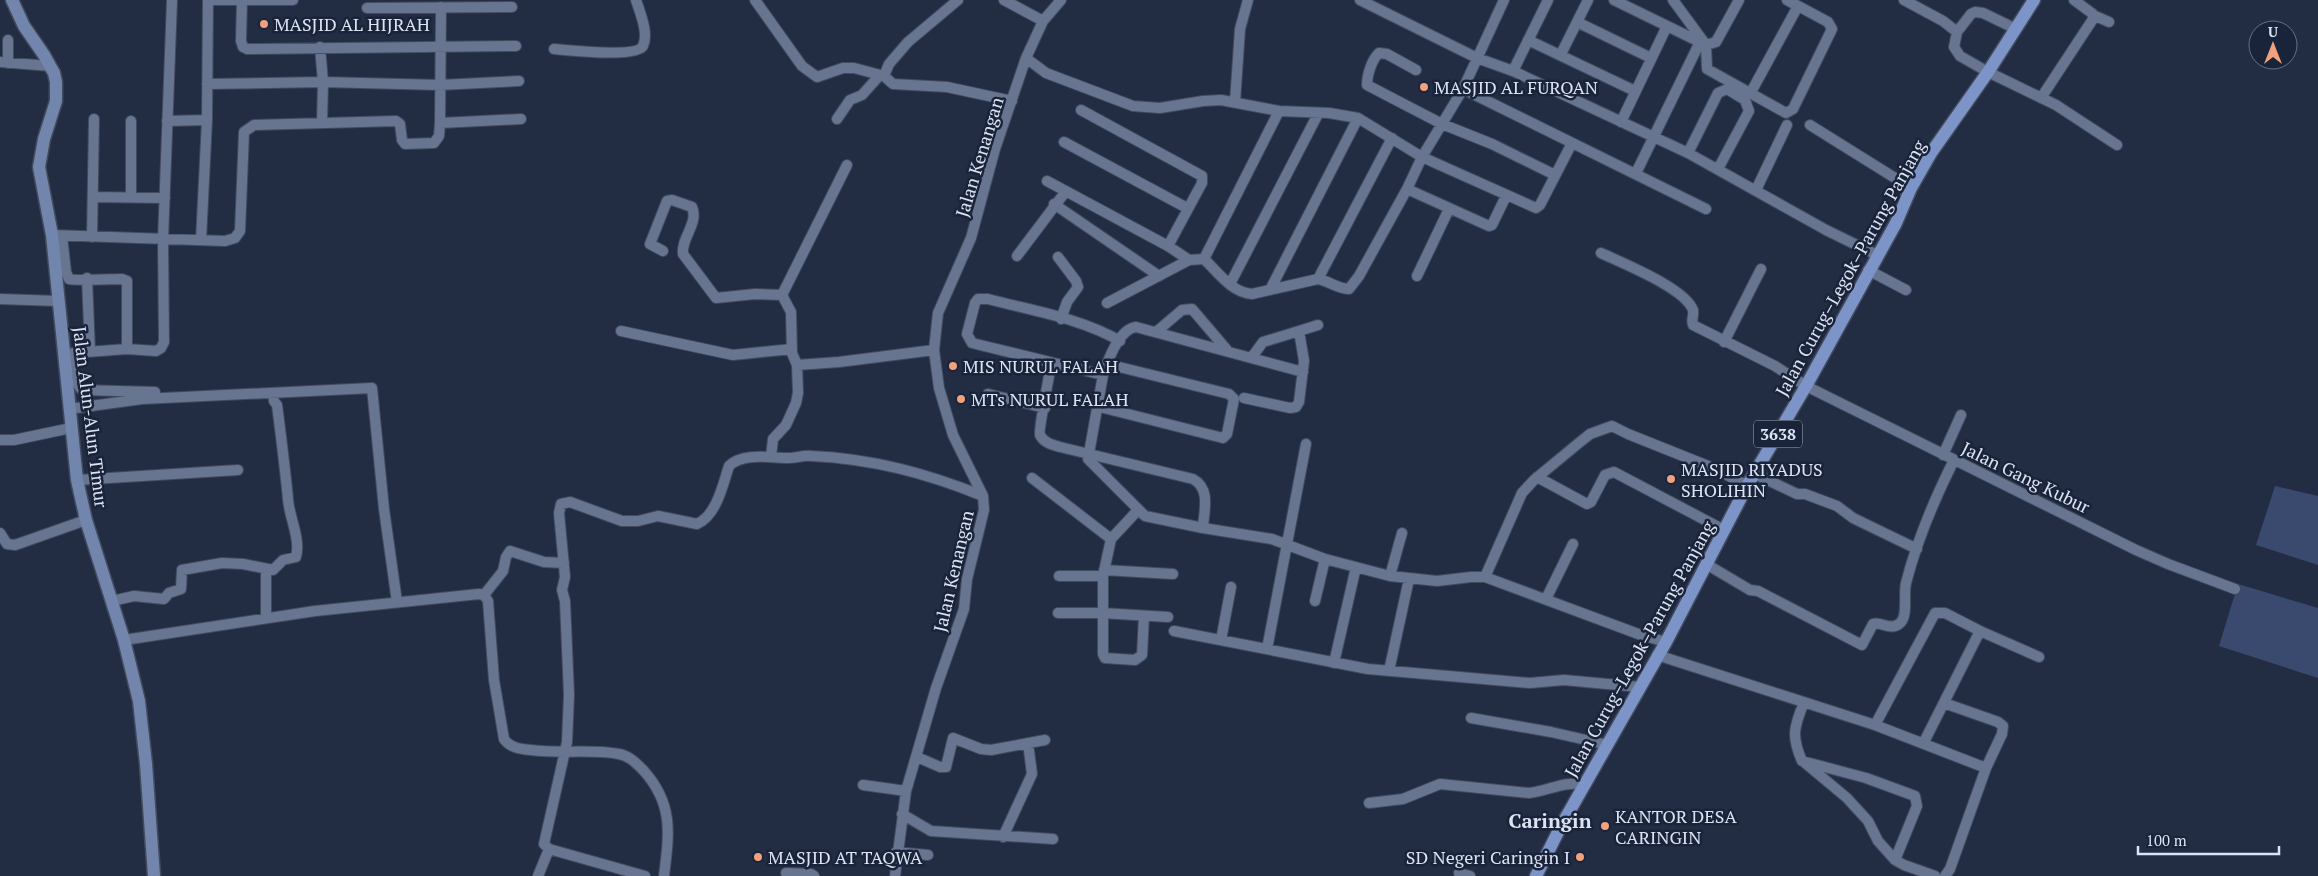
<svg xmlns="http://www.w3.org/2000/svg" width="2318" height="876" font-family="'PT Serif',serif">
  <rect width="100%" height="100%" fill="#222d44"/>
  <path fill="#3a4a6e" d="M 2275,486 L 2318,496 L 2318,565 L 2256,545 Z
    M 2238,584 L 2318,608 L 2318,678 L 2219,646 Z"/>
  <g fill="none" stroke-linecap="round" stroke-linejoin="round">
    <defs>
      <path id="street" d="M 213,0 L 293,0
        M 242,0 L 241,41 L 243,47 L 247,49 L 516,46
        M 755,0 L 802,66 L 817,77 L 843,68 L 854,68 L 884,76 L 893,84 L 947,87 L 1012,101
        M 1004,0 L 1043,21
        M 1360,0 L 1477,58 L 1513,71 L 1688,153 L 1826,230 L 1877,255
        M 1614,0 L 1706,45 L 1716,42 L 1739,0
        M 1673,0 L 1706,45 L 1707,69 L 1786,113 L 1793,109 L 1832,29 L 1828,22 L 1787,0
        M 1904,0 L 1943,21 L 1957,32
        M 367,8 L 512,7
        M 2093,15 L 2109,22
        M 1577,22 L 1651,58
        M 2016,29 L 1983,13 L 1975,12 L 1971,14 L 1957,32 L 1954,47 L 1960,56 L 1988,72 L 2056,105 L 2117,145
        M 1528,40 L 1635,91
        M 320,47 L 323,82 L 322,123
        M 554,49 C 568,50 636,58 643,46 C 649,33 640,13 636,0
        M 1561,54 L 1588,0
        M 1026,58 L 1046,73 L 1133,106 L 1160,108 L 1203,101 L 1221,100 L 1279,111 L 1329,113 L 1358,118
        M 0,62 L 50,66
        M 8,63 L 8,40
        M 1416,70 L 1387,54 L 1379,53 C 1372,59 1367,75 1367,85 L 1442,124 L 1492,144 L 1555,175
        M 1513,71 L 1548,0
        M 884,76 L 889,64 L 908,42 L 958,0
        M 207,84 L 323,82 L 440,85 L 519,81
        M 1463,89 L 1706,209
        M 1750,94 L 1798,6
        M 2041,98 L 2093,19 L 2093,14 L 2074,0
        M 1235,102 L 1240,29 L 1248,0
        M 1081,110 L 1202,176 L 1202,183 L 1168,246
        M 837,119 L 850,100 L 862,95 L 879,76
        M 167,121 L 207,120
        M 1621,122 L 1667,26
        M 440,123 L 521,119
        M 1810,125 L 1911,188
        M 1064,142 L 1187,208
        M 1688,153 L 1718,93 L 1727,89 L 1745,100 L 1749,111 L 1718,169
        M 1636,173 L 1699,44
        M 1047,181 L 1168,246 L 1189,260 L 1204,259 C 1218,272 1232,293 1252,294 L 1318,279 C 1329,281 1338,289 1349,289 L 1359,276 L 1407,189 L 1422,157 L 1463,89 L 1504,0
        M 1407,189 L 1489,226 L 1492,225 L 1506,196
        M 1756,190 L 1787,125
        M 94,197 L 165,198
        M 131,197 L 131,121
        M 1054,204 L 1159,276
        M 52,235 L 225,241 L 235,238 L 240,231 L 244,132 L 254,125 L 396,121 L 400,124 L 402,140 L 405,144 L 434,143 L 439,136 L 440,123 L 441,7
        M 62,236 L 66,272 L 69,279 C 74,281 113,279 122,279 L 127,281 L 127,349
        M 92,237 L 94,119
        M 201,240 L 207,120 L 208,0
        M 663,251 L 650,244 L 667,201 L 672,200 L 692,207 C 699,223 681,238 683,254 L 716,298 L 755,294 L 782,295 L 791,312 L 792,353 L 797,365 L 839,362 L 934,350
        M 1601,253 C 1622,263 1685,288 1693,310 C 1694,316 1691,320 1693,325 L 1775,366 L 1806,386 L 2136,550 L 2168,564 L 2235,589
        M 1017,256 L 1066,191
        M 1058,257 L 1076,281 L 1078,287 L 1067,302 L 1061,319
        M 1204,259 L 1279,111
        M 1868,270 L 1906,290
        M 1417,276 L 1449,209
        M 87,278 L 90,351
        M 1318,279 L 1392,138
        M 1230,284 L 1318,114
        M 1270,290 L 1358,118 L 1422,157 L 1536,208 L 1540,205 L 1572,143
        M 782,295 L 847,165
        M 0,299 L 58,301
        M 1107,303 L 1189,260
        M 621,331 L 733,355 L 792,349
        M 1299,331 L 1318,325
        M 1156,332 L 1182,310 L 1192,309 L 1227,350
        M 1724,342 L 1761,269
        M 1051,363 C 1050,374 1038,430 1040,435 C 1044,443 1053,445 1060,447 L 1193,479 C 1211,489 1204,510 1203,528 L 1272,539 L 1325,559 L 1390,576 L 1437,581 L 1471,577 L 1485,577 L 1641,635 L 1666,642
        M 1103,375 L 972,343 L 967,334 L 975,303 L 978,299 L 988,299 C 1033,311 1080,318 1120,341
        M 155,392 L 82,390 L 75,381 L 73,353 L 127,349 L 156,351 L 161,348 L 164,342 L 163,240 L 172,0
        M 988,394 L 1045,408
        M 1244,398 L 1290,408 L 1296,407 L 1299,402 L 1304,361 L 1299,331 L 1263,342 L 1252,357
        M 1096,406 L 1223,438 L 1227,434 L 1234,399 L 1229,394 L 1107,364
        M 69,409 L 142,399 L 372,388 L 384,509 L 397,602
        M 0,440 L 14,440 L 71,428
        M 1943,455 L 1961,415
        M 771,457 L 773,439 L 786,425 L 796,403 L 798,393 L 797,365
        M 1755,474 L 1797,494 L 1805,494 L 1837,506 L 1853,518 L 1917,549
        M 1537,477 L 1587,504 L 1591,502 L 1605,475 L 1614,472 L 1724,530
        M 1032,478 L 1111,539 L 1103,576 L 1103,654 L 1105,658 L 1135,660 L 1142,655 L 1144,616
        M 77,480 L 238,470
        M 1203,528 L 1145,516 L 1088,459 L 1103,375 C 1108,360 1119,329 1136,327 L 1303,372
        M 0,533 L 7,544 L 15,545 L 86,520
        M 1111,539 L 1138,510
        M 1706,564 L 1750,590 L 1758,591 L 1862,645 L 1873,624 C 1881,621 1890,631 1899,624 C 1909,617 1903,595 1906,583 C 1917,540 1934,500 1954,460
        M 266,570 L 266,618
        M 1104,570 L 1173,574
        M 1059,576 L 1103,576
        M 1390,576 L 1402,533
        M 1485,577 L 1522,493 L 1534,480 L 1580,442 L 1590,434 L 1612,426 L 1628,434 L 1718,470 L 1747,486
        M 484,595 L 503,571 L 506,557 L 510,551 L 544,562 L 564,563
        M 1546,599 L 1573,544
        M 112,601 L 134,596 L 164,599 L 169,593 L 181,589 L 182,570 L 222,563 L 243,564 L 273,570 L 283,560 L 296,557 C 301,539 289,517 288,499 C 285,468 281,436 277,405 L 274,401 L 273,393
        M 1315,601 L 1325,559
        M 1058,613 L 1102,613 L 1168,617
        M 1174,631 L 1368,669 L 1530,683 L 1564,680 L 1640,687
        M 124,640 L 315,611 L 479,594 L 484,595 L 488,601 L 494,680 L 504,739 C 510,748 521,749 531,750 C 560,754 591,749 619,754 C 630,756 637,764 644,771 C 674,805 669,834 664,876
        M 1221,640 L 1231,587
        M 1267,649 L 1306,444
        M 1657,655 L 1875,725 L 1986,768 L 1950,869 L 1945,876
        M 1334,663 L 1356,567
        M 1389,671 L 1409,579
        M 1804,702 C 1794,727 1791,736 1802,761 L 1866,778 L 1915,796 L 1917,806 L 1895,860 L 1904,865 L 1935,876
        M 1944,703 L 1998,722 L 2003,726 L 2002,734 L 1986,768
        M 1471,718 L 1551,732 L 1608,745
        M 1875,725 L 1935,613 L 1945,613 L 1980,631
        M 1924,742 L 1980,631 L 2039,657
        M 917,757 L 940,767 L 946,767 L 953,738 L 981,749 L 991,750 L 1045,740
        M 1805,763 L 1847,798 L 1868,821 L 1878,841 L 1895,860
        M 863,785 L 906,791
        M 1369,803 L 1403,799 L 1440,784 L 1529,793 C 1549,791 1565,780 1585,785
        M 902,814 L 931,831 L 1053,839
        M 1003,837 L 1032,774 L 1028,743
        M 896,852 L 928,855
        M 786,873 L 811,874 L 814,876
        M 1459,873 L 1470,876
        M 538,876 L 549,849
        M 645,876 L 549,849 L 544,844 L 567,742 L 569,695 L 565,601 L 562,590 L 565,577 L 559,513 L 561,504 L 570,502 L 622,521 L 638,521 L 658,516 L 697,524 C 717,515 723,484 729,466 C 743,452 771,458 789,458 C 796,458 804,455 812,456 C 873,459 926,473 983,496
        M 895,876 L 906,791 L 936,688 L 964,609 L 967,579 L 984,510 L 983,496 L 953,435 L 939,388 L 934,350 L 938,313 L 971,238 L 995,149 L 1026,58 L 1043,21 L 1061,0"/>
      <path id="secondary" d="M 12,0 L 24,26 L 44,55 L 54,73 L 56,82 L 56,101 L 44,139 L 39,167 L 52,235 L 77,480 L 86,520 L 124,640 L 139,701 L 146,764 L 154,876"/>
      <path id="primary" d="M 1536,876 L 1561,826 L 1666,642 L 1747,486 L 1806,386 L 1896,223 L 1911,188 L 1931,153 L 1988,72 L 2034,0"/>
    </defs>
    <use href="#street" stroke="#414b5e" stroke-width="12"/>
    <use href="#secondary" stroke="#414b5e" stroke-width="15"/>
    <use href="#primary" stroke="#414b5e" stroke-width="15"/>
    <use href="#street" stroke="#687590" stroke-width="10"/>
    <use href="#secondary" stroke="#7285ac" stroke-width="12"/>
    <use href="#primary" stroke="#7c94c7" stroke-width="12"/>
  </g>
  <g fill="#f1a17d" stroke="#192339" stroke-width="2">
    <circle cx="264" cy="24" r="5"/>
    <circle cx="1424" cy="87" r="5"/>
    <circle cx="953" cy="366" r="5"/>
    <circle cx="961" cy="399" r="5"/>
    <circle cx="1671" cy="479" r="5"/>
    <circle cx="1605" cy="826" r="5"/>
    <circle cx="758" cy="857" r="5"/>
    <circle cx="1580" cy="857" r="5"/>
  </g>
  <g text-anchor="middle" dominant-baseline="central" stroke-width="5" stroke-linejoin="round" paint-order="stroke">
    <rect fill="#192339" stroke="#a2a9bb" stroke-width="1" x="1754" y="420.5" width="48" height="27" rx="4"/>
    <g font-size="16" font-weight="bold" fill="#dce3f3">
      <text x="1778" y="434">3638</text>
    </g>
    <g font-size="18" fill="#dce3f3" stroke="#192339" text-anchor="start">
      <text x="274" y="24">MASJID AL HIJRAH</text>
      <text x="1434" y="87">MASJID AL FURQAN</text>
      <text x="963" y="366">MIS NURUL FALAH</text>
      <text x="971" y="399">MTs NURUL FALAH</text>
      <text x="1681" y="469">MASJID RIYADUS<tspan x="1681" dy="21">SHOLIHIN</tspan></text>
      <text x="1615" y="816">KANTOR DESA<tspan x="1615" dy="21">CARINGIN</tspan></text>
      <text x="768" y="857">MASJID AT TAQWA</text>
      <text x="1570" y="857" text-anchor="end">SD Negeri Caringin I</text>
    </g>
    <g font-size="18" fill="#dce3f3" stroke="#192339">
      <text transform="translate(979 157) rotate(-73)">Jalan Kenangan</text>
      <text transform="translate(1850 268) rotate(-61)">Jalan Curug–Legok–Parung Panjang</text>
      <text transform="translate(91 417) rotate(83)">Jalan Alun-Alun Timur</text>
      <text transform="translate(2026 477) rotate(26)">Jalan Gang Kubur</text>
      <text transform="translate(953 571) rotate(-77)">Jalan Kenangan</text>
      <text transform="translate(1639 649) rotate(-61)">Jalan Curug–Legok–Parung Panjang</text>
    </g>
    <g font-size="20" font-weight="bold" fill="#dce3f3" stroke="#192339">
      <text x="1550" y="820">Caringin</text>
    </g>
  </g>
  <g transform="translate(2273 45)"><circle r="24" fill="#192339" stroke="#677083"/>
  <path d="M0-4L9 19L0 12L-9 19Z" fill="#f1a17d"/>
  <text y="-8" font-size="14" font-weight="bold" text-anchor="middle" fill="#dce3f3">U</text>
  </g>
  <path d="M2138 846v8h141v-8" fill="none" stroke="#dce3f3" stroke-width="2.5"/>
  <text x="2146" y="846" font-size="15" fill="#dce3f3" stroke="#192339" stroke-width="4" paint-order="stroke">100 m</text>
</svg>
